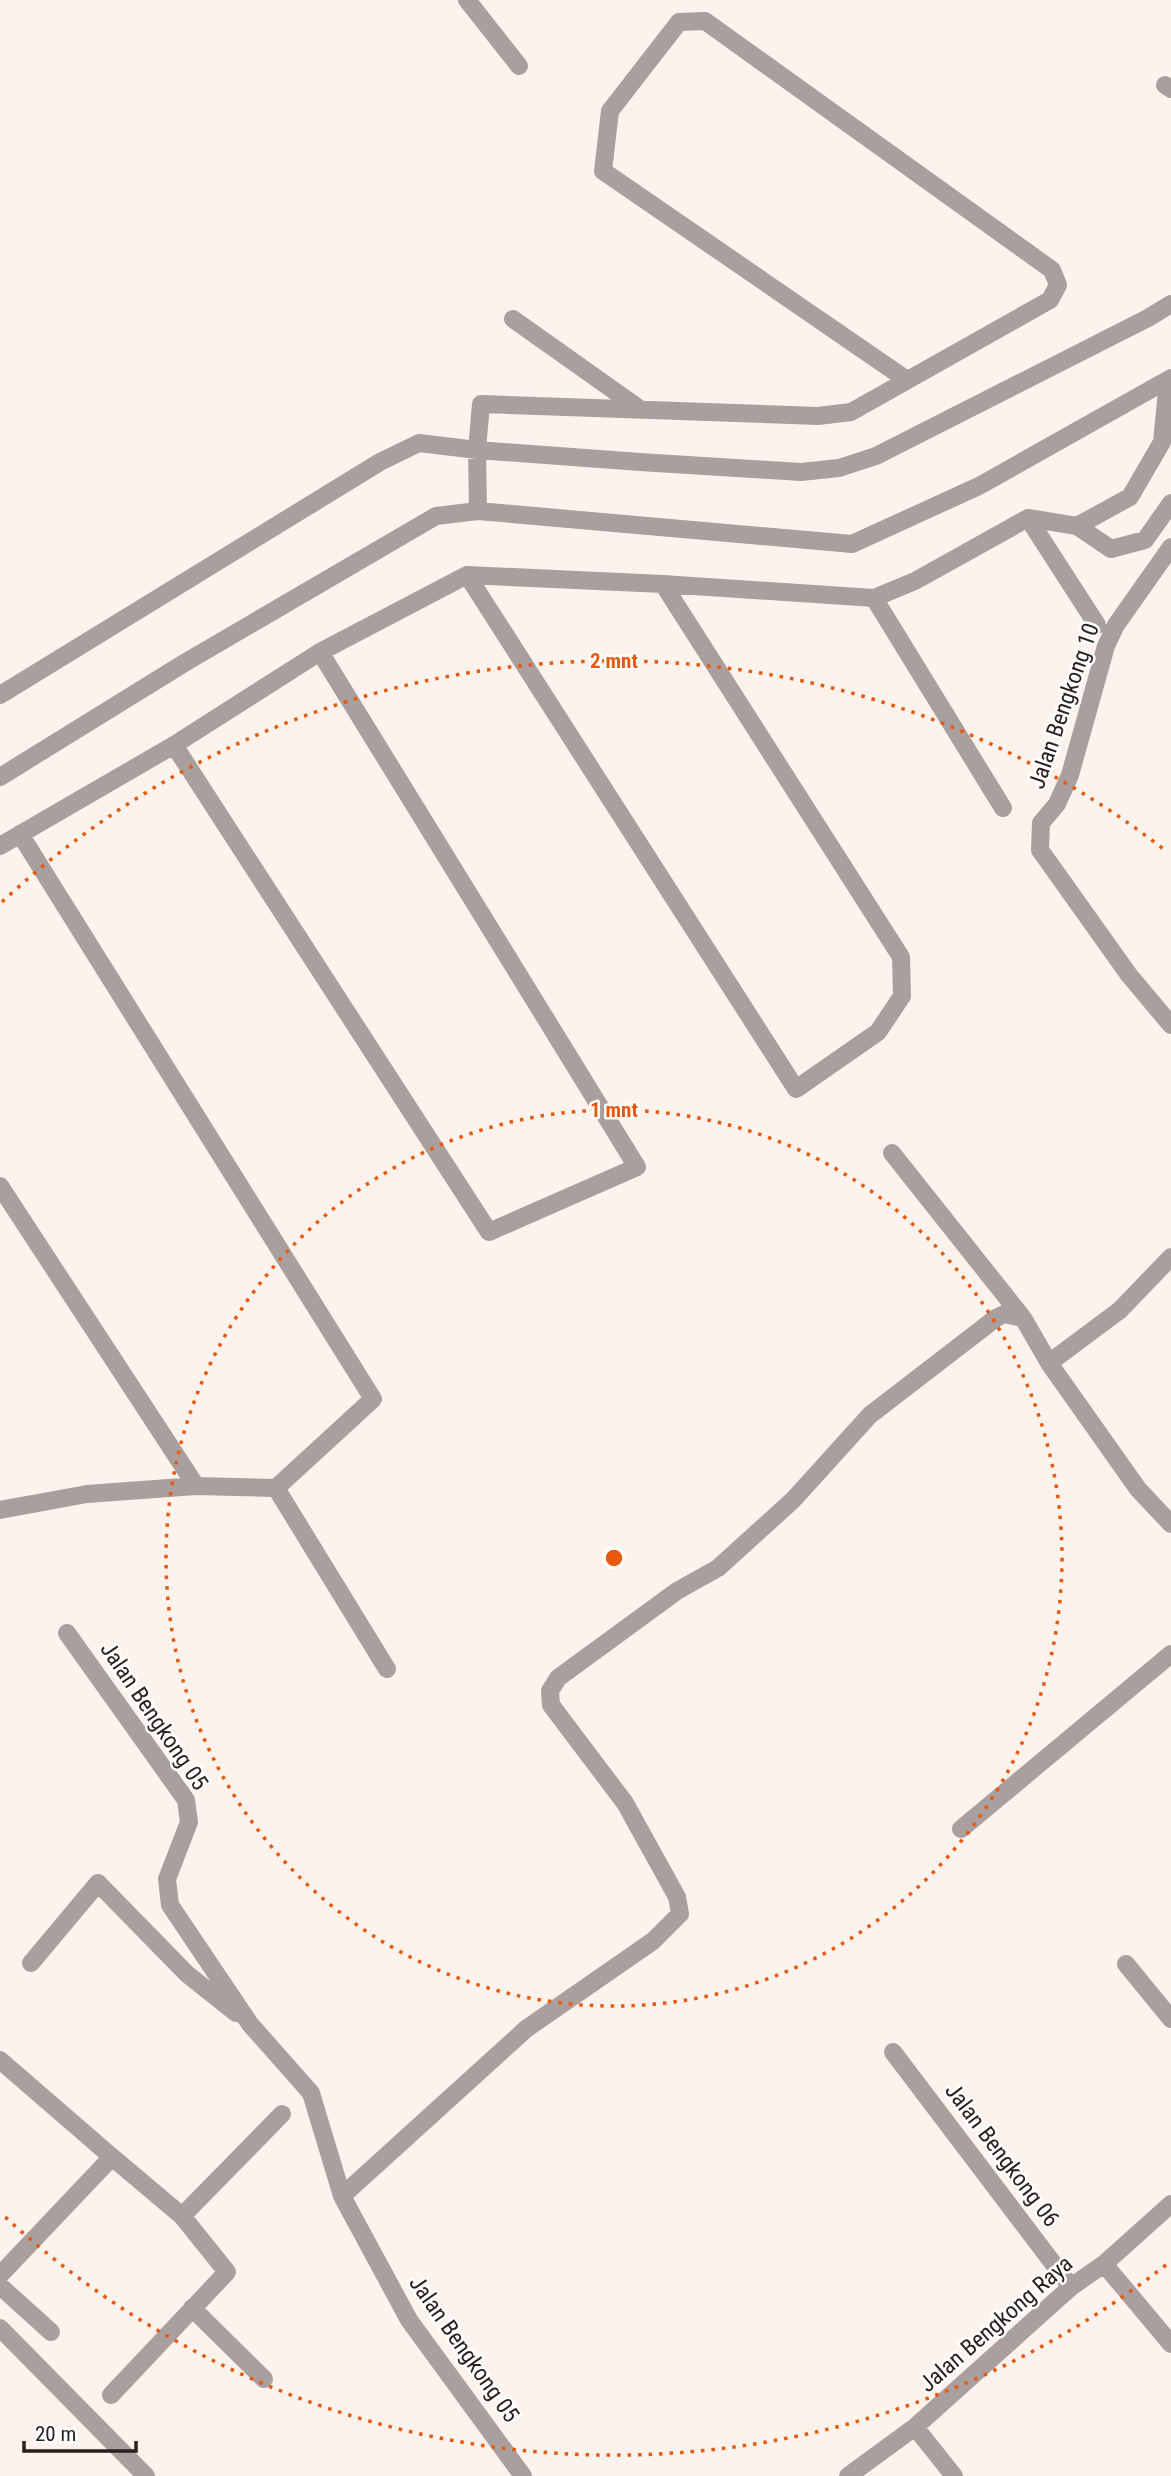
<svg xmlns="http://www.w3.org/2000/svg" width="1171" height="2476" font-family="'Roboto Condensed',sans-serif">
  <rect width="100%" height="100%" fill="#fef3ec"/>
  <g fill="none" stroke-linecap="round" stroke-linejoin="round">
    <path stroke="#a99f9e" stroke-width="18" d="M 467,0 L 519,66
      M 1165,85 L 1171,89
      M 513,319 L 640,409
      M 478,511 L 477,450 L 481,404 L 818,416 L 851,412 L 1050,300 L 1058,285 L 1052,270 L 705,21 L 679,22 L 610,111 L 603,171 L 907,380
      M 1028,518 L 1097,625
      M 1077,526 L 1130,497 L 1162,442 L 1168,380
      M 1171,547 L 1116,625 L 1106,646 L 1070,775 L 1057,804 L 1041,823 L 1040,850 L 1129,975 L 1171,1025
      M 467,575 L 796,1089 L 878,1032 L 902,996 L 901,957 L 663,584
      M 874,598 L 915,581 L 1028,518 L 1077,526 L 1111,549 L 1145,540 L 1171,503
      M 0,695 L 380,462 L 419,443 L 477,450 L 640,462 L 801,472 L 839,468 L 876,456 L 1148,318 L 1171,304
      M 174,745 L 489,1232 L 637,1167 L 320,652
      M 0,777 L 186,662 L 436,516 L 478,511 L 852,544 L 979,486 L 1171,378
      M 0,846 L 174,745 L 320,652 L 467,575 L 663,584 L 874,598 L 1003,808
      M 892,1153 L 1023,1318 L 1049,1363 L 1138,1489 L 1171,1524
      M 0,1186 L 196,1486 L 276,1488 L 373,1399 L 20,834
      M 1049,1363 L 1120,1310 L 1171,1257
      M 276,1488 L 387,1669
      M 0,1510 L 87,1494 L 196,1486
      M 67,1633 L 186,1800 L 189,1822 L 167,1879 L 170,1905 L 250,2024 L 311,2093 L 342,2196 L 409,2320 L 523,2476
      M 961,1829 L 1171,1654
      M 31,1963 L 98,1883 L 187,1974 L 236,2013
      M 1126,1964 L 1171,2019
      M 893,2052 L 1071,2287
      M 0,2060 L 112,2157
      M 342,2196 L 526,2029 L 653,1941 L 680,1914 L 677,1897 L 625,1803 L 551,1705 L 550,1691 L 558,1678 L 677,1591 L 718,1568 L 793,1500 L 870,1415 L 996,1318 L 1004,1314 L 1023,1318
      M 182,2216 L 282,2114
      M 1104,2264 L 1171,2344
      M 0,2275 L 112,2157 L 182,2216 L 227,2272 L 111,2395
      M 0,2286 L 51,2332
      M 192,2308 L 264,2379
      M 0,2328 L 146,2476
      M 915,2427 L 954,2476
      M 848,2476 L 915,2427 L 1071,2287 L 1104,2264 L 1171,2204"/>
  </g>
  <g fill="none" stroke="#e8590c" stroke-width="3.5" stroke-dasharray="3.5 7">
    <circle cx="614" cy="1558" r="448"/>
    <path d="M1166 2265A897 897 0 0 1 2 2214M2 902A897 897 0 0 1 1166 851"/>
  </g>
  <g text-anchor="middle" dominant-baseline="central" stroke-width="5" stroke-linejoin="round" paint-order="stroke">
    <g font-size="23" fill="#28211d" stroke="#fff">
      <text transform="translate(1064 706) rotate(-71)">Jalan Bengkong 10</text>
      <text transform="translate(154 1716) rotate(56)">Jalan Bengkong 05</text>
      <text transform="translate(1002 2155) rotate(53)">Jalan Bengkong 06</text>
      <text transform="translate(996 2324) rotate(-41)">Jalan Bengkong Raya</text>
      <text transform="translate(464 2349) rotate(55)">Jalan Bengkong 05</text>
    </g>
  </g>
  <circle cx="614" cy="1558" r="10" fill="#e8590c" stroke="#fff" stroke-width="3.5"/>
  <g font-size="21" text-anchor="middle" font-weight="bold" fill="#e8590c" stroke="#fff" stroke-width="5" stroke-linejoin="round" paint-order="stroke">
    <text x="614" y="668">2 mnt</text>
    <text x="614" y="1117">1 mnt</text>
  </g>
  <path d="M24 2441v10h112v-10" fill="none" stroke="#28211d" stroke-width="3.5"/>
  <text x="35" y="2441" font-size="21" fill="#28211d" stroke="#ffffff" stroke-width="5" paint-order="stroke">20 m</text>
</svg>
